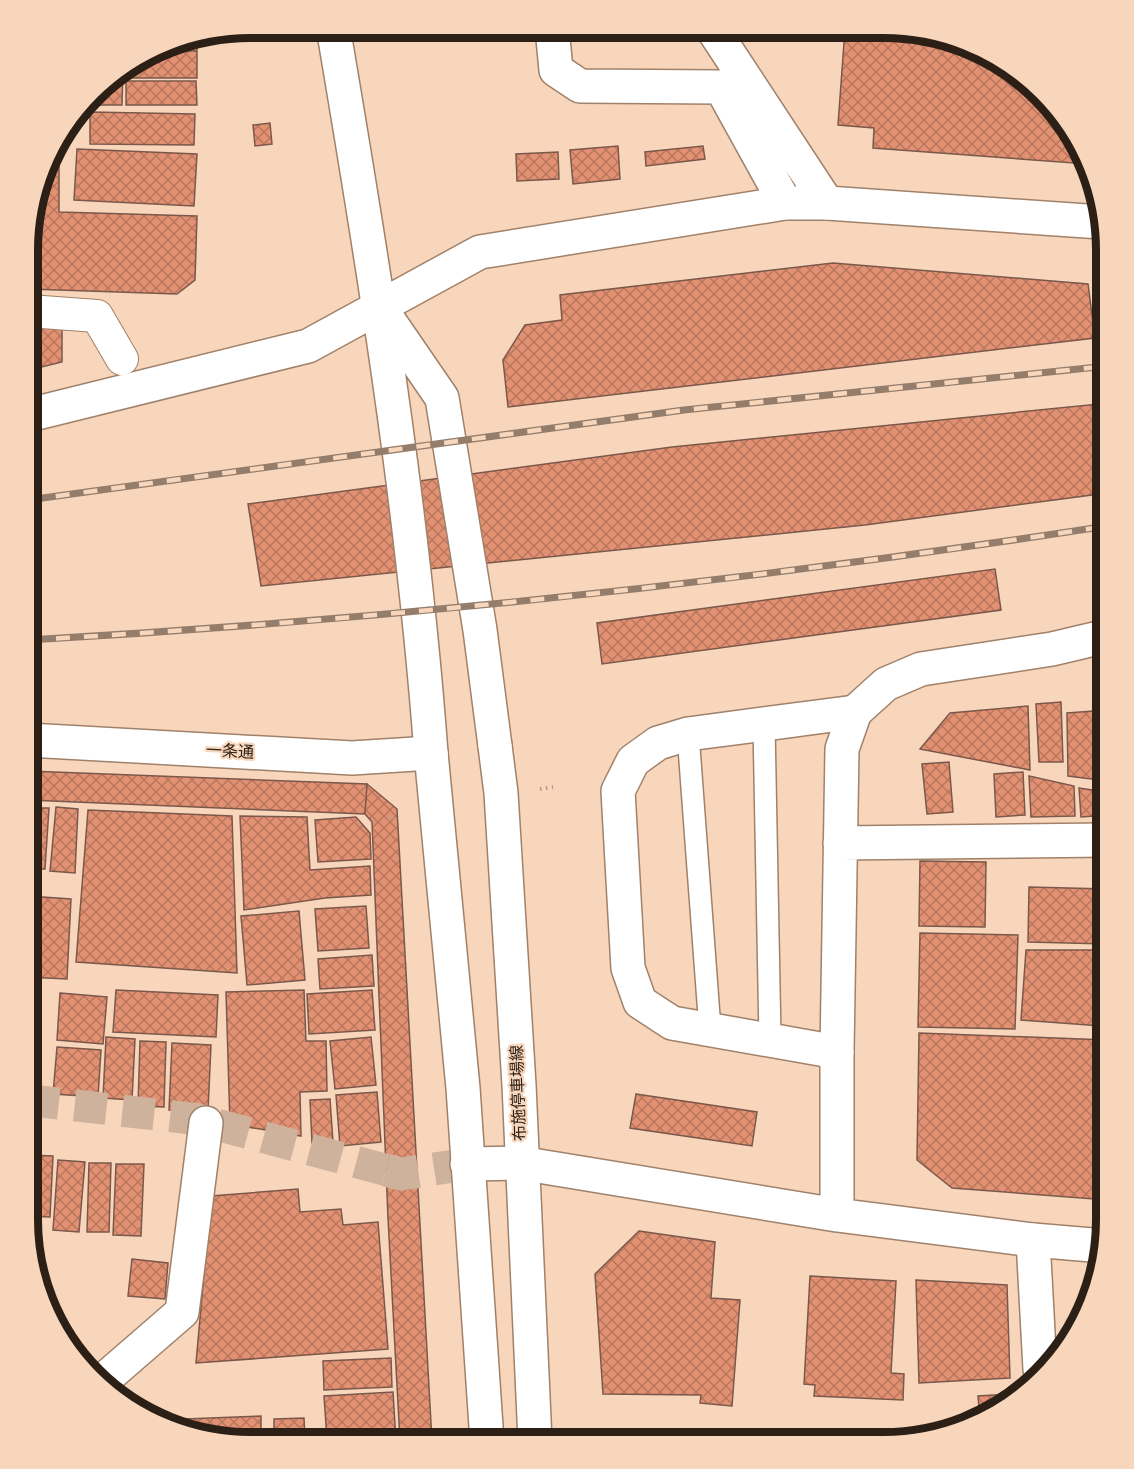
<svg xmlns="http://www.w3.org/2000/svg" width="1134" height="1469" font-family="Bitter,'Noto Sans JP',serif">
  <defs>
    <pattern id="building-cross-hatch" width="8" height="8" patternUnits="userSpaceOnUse" patternTransform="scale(1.5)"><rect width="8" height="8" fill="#e39173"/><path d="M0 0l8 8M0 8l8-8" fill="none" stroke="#b8765d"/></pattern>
  </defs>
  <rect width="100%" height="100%" fill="#f8d6bc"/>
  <path fill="url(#building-cross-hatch)" stroke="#7b584b" stroke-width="1.5" d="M 845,29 L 914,29 L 1020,73 L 1075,140 L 1074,163 L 873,148 L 874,128 L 838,125 Z
    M 197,36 L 197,51 L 156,51 L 178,39 Z
    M 156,51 L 197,51 L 197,78 L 127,78 L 127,68 Z
    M 123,70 L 122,105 L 93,105 L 93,94 L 103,82 Z
    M 126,81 L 196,81 L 197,105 L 126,105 Z
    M 90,112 L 195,114 L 194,145 L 90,144 Z
    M 270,123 L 272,144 L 255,146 L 253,125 Z
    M 59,135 L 59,212 L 197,216 L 195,280 L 177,294 L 29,289 L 29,220 Z
    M 618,146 L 620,179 L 573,184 L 570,150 Z
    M 703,146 L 705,159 L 646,166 L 645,152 Z
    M 77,149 L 197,154 L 194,206 L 74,200 Z
    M 558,152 L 559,179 L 517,181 L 516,154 Z
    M 833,263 L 1088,284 L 1095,338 L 508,407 L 503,360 L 525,325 L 562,320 L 560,295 Z
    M 29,326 L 62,329 L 62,362 L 29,370 Z
    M 1099,404 L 1107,463 L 1107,493 L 865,525 L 261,586 L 248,504 L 672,447 Z
    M 995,569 L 1001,610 L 602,664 L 597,623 Z
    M 1061,702 L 1063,762 L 1039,762 L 1036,704 Z
    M 1028,706 L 1030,770 L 920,749 L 950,713 Z
    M 1107,710 L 1107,781 L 1068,776 L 1067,713 Z
    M 949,762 L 953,812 L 927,814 L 922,764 Z
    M 28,771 L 367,784 L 365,814 L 28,800 Z
    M 1023,772 L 1025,815 L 996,817 L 994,774 Z
    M 1029,776 L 1074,786 L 1075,816 L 1031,817 Z
    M 367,784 L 397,809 L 432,1441 L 400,1441 L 388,1218 L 372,822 L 365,814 Z
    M 1079,788 L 1105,792 L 1107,815 L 1081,817 Z
    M 56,807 L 78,809 L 75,873 L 50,871 Z
    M 28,808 L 49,808 L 45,869 L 28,869 Z
    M 88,810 L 232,816 L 237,973 L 76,962 Z
    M 240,816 L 307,817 L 310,870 L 370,866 L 371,895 L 325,898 L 244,910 Z
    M 356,817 L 370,833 L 371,859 L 318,862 L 315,820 Z
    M 920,861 L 986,862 L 985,927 L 919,926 Z
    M 1029,887 L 1107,889 L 1107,944 L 1028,942 Z
    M 28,896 L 71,899 L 67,979 L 27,977 Z
    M 366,906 L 369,948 L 318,951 L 315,909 Z
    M 299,911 L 305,980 L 247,985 L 241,916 Z
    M 920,933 L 1018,935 L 1015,1029 L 918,1027 Z
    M 1026,950 L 1094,950 L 1101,1026 L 1021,1020 Z
    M 372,955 L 374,986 L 320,989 L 318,959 Z
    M 116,990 L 218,995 L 216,1037 L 113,1032 Z
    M 304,990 L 306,1041 L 326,1041 L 327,1091 L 300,1092 L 301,1136 L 230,1124 L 226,992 Z
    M 372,990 L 375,1030 L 309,1034 L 307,994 Z
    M 60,993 L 107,997 L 103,1044 L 57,1040 Z
    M 919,1033 L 1107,1040 L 1107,1200 L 952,1188 L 917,1160 Z
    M 106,1037 L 135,1039 L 132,1100 L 103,1098 Z
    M 371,1037 L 376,1085 L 335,1089 L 330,1041 Z
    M 140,1041 L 166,1042 L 164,1107 L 138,1106 Z
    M 172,1043 L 211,1045 L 208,1111 L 169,1110 Z
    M 57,1047 L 101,1050 L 98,1097 L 53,1094 Z
    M 377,1092 L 381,1142 L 340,1146 L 336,1095 Z
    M 636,1094 L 757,1112 L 752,1146 L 630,1128 Z
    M 330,1099 L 333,1142 L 312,1143 L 310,1100 Z
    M 27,1155 L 53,1156 L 50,1217 L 27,1216 Z
    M 58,1160 L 85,1162 L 79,1232 L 53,1230 Z
    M 89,1163 L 111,1163 L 109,1232 L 87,1232 Z
    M 116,1164 L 144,1164 L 141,1236 L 113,1235 Z
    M 298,1189 L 300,1212 L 341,1209 L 343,1225 L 378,1222 L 388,1349 L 196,1363 L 211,1196 Z
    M 639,1231 L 715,1242 L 711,1298 L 740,1300 L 732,1406 L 700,1403 L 701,1395 L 603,1394 L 595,1274 Z
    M 132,1259 L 168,1263 L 165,1299 L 128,1296 Z
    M 810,1276 L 896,1281 L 891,1373 L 904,1374 L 903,1400 L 814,1396 L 815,1385 L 804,1384 Z
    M 916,1280 L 1007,1285 L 1010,1378 L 919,1383 Z
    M 391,1358 L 392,1387 L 324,1390 L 323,1361 Z
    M 393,1392 L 396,1441 L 327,1440 L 324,1396 Z
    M 1012,1394 L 983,1419 L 980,1420 L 978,1396 Z
    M 261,1416 L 261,1440 L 221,1440 L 186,1427 L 185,1419 Z
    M 304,1418 L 305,1439 L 320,1440 L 274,1440 L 274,1419 Z"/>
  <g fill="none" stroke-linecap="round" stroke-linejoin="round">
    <path stroke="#cfb29b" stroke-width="32" stroke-dasharray="32 16" stroke-linecap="butt" d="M 27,1100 L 196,1119 L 386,1170"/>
    <path stroke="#cfb29b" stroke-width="33" stroke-dasharray="33 16" stroke-linecap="butt" d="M 386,1170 L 401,1174 L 467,1164"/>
    <defs>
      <path id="service" d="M 764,725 L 770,1039
        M 688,734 L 710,1029"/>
      <path id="pedestrian" d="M 29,311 L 97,316 L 122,359"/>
      <path id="minor" d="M 552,28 L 556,70 L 580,86 L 721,87 L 785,203 L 827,203
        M 712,28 L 827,203
        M 855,712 L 842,749 L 837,1052 L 672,1023 L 640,1002 L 628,968 L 618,791 L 633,761 L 658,743 L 688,734 Z
        M 28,740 L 352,758 L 431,753
        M 840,843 L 1107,840
        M 1033,1240 L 1040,1369
        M 106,1382 L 107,1377 L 182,1312 L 206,1123"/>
      <path id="tertiary" d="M 333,27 C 374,268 413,510 431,753
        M 827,203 L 1101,222
        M 383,312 L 442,398 L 480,630 L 495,746
        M 29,415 L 308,346 L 480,252 L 785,203
        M 855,712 L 886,684 L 921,669 L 1052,649 L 1107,636
        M 837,1052 L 837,1215
        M 467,1164 L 520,1163 L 837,1215 L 1033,1240 L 1104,1246"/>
      <path id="secondary" d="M 495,746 L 501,793 L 519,1085 L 535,1441
        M 431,753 L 463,1088 L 487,1441"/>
    </defs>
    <use href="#service" stroke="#a08169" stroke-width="24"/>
    <use href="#pedestrian" stroke="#a08169" stroke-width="34"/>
    <use href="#minor" stroke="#a08169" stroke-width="36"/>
    <use href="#tertiary" stroke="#a08169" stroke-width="36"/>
    <use href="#secondary" stroke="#a08169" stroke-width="36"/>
    <path stroke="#b59a85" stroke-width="4" stroke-dasharray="1.5 4.5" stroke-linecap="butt" d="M 540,789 L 553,787
      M 387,819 L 398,816"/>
    <use href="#service" stroke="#fff" stroke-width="21"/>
    <use href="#pedestrian" stroke="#fff" stroke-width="32"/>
    <use href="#minor" stroke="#fff" stroke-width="33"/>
    <use href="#tertiary" stroke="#fff" stroke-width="33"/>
    <use href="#secondary" stroke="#fff" stroke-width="33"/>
    <defs>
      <path id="rail" d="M 28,500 L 684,410 L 1107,366
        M 28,640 C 389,620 750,581 1107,526"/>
    </defs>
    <use href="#rail" stroke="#947d6b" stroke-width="7"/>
    <use href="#rail" stroke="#f8d6bc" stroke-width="4.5" stroke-dasharray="14" stroke-linecap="butt"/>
  </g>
  <g text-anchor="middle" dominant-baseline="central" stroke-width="4.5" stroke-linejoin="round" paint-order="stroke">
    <g font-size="16" fill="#2c2016" stroke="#f8d6bc">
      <text transform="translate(230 751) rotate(3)">一条通</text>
      <text transform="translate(518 1093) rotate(-92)">布施停車場線</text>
    </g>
  </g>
  <path d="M0 0H1134V1469H0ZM250 38H884A212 212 0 0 1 1096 250V1220A212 212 0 0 1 884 1432H250A212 212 0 0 1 38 1220V250A212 212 0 0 1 250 38Z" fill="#f8d6bc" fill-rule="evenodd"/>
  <path fill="none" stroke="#2c2016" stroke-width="8" d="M250 38H884A212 212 0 0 1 1096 250V1220A212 212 0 0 1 884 1432H250A212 212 0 0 1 38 1220V250A212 212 0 0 1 250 38Z"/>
</svg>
